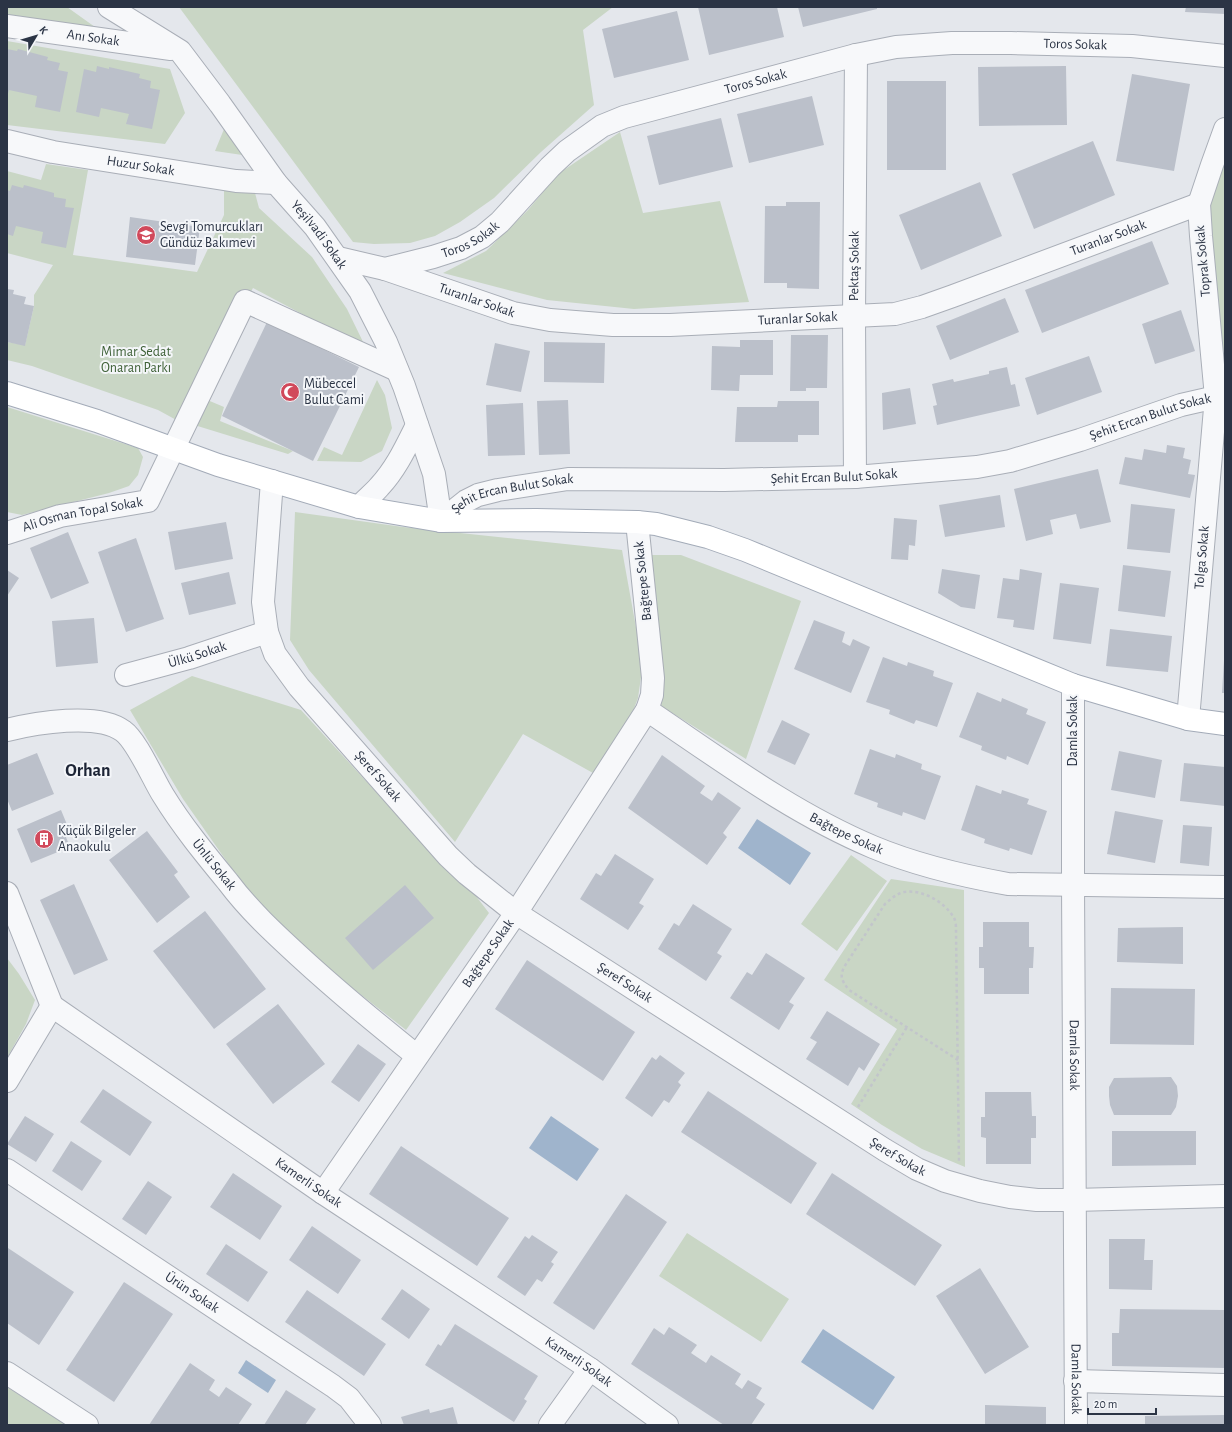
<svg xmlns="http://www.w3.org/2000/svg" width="1232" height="1432" font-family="'Alegreya Sans',sans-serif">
  <rect width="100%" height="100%" fill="#e4e7ec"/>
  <path fill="#c9d6c5" d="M 7,7 L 67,7 L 102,32 L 7,18 Z
    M 179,7 L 613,7 L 583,30 L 594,105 L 541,152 L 494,198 L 460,222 L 435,236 L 410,243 L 374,244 L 353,242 Z
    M 7,41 L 170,69 L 185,113 L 165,144 L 7,125 Z
    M 229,117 L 249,156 L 215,151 Z
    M 620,132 L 643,213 L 720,201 L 749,302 L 634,309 L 547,300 L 443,273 L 486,251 L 528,210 L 558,174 Z
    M 1225,158 L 1225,360 L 1213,293 L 1207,226 L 1216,178 Z
    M 46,164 L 88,170 L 73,255 L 197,272 L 224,215 L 224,184 L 255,193 L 259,208 L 312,257 L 347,309 L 366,348 L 253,288 L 180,422 L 158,410 L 32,366 L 7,360 L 7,342 L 25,345 L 34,306 L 34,295 L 53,265 L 7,253 L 7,171 L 41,180 Z
    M 377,380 L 385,395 L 392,428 L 382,451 L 361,462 L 317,461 L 324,447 L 342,455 Z
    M 205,399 L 224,407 L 220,421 L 293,451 L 288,454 L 191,424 Z
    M 7,407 L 138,448 L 143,457 L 138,475 L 129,486 L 109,493 L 22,515 L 7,512 Z
    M 295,512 L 403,527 L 622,550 L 639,644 L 642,670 L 638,698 L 632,714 L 593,773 L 523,734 L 455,842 L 309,670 L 290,640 Z
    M 649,555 L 681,555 L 801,601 L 746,759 L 661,706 L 662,688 Z
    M 192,676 L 301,710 L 441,863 L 469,887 L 489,913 L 406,1030 L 309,954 L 251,896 L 183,799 L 130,710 Z
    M 851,855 L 887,881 L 837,951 L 801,924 Z
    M 891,879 L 964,890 L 965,1167 L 922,1149 L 882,1125 L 851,1104 L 897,1029 L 824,980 Z
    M 7,958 L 19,974 L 35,1000 L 26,1024 L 7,1058 Z
    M 687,1233 L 789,1299 L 761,1342 L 659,1276 Z
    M 7,1387 L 67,1425 L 7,1425 Z"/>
  <path fill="#9fb4cc" d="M 757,819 L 811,853 L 790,885 L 738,848 Z
    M 551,1116 L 599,1149 L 577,1181 L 529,1148 Z
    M 823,1329 L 895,1377 L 873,1410 L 801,1362 Z
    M 246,1360 L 276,1380 L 268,1393 L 238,1373 Z"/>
  <path fill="#bbc0ca" d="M 698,7 L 777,7 L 784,37 L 709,55 Z
    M 798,7 L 877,7 L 877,9 L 803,27 Z
    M 1186,7 L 1225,7 L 1225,14 L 1185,12 Z
    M 677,11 L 689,60 L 614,78 L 602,29 Z
    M 7,49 L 17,51 L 18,49 L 48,57 L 47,60 L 60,63 L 58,70 L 68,72 L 60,112 L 35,107 L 37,96 L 9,90 L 7,97 Z
    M 97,66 L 109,69 L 109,67 L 140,74 L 139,78 L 151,81 L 150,88 L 160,90 L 152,129 L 126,124 L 129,114 L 101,108 L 99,117 L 76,112 L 84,69 L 96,72 Z
    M 1066,66 L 1067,125 L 979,126 L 978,67 Z
    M 1132,74 L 1190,84 L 1174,171 L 1116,161 Z
    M 887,81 L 946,81 L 946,170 L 887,170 Z
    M 812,96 L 824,145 L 749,163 L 737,114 Z
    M 721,118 L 733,167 L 659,185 L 647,136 Z
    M 1093,141 L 1115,195 L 1034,229 L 1012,174 Z
    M 980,182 L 1002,236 L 921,270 L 899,215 Z
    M 12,185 L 23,188 L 24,185 L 54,193 L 54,197 L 66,199 L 65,207 L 74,208 L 66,248 L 41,243 L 43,232 L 16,226 L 13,236 L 7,234 L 7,190 L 10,191 Z
    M 786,202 L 820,202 L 819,289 L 787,288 L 787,283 L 764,283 L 765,206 L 786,206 Z
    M 130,217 L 200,227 L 195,265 L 126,257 Z
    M 1152,241 L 1169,284 L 1042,333 L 1025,290 Z
    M 7,289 L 14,290 L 13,294 L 26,297 L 24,304 L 34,306 L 25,346 L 7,342 Z
    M 1005,298 L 1019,332 L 950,360 L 936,326 Z
    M 1181,310 L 1195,351 L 1155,364 L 1142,324 Z
    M 267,322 L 359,367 L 313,461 L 222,416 Z
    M 791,335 L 828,335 L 827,388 L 806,388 L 806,391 L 790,391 Z
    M 740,340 L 773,340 L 773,375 L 740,375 L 739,391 L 711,390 L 712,346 L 740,347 Z
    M 544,342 L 605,343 L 604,383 L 544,382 Z
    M 495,343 L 530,351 L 521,392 L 486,385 Z
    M 1089,356 L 1102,392 L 1037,415 L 1025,378 Z
    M 1007,367 L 1011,385 L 1015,384 L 1020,406 L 937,425 L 933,406 L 937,405 L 932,384 L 953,379 L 954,382 L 989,374 L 989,371 Z
    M 910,388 L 916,424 L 883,430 L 882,393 Z
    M 568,400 L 570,454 L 539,455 L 537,401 Z
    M 778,401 L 819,401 L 819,435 L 798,435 L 798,442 L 735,442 L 737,407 L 777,407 Z
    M 523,403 L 525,455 L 488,456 L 486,405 Z
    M 1167,445 L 1185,448 L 1183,458 L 1191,460 L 1188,474 L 1195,475 L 1190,498 L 1119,484 L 1125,457 L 1142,460 L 1144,449 L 1166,453 Z
    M 1098,469 L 1111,522 L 1080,529 L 1076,514 L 1050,520 L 1053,534 L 1026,541 L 1014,489 Z
    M 1000,495 L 1005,527 L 945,537 L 939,505 Z
    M 1131,504 L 1175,509 L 1170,553 L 1127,549 Z
    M 894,518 L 917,520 L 915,546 L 909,545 L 908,560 L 891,559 Z
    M 226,522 L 233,559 L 175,570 L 168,532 Z
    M 68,532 L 89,583 L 51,599 L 30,548 Z
    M 136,538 L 164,619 L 126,632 L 98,552 Z
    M 1123,565 L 1171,571 L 1165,617 L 1118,611 Z
    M 942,569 L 980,575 L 975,609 L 961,607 L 938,593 Z
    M 1020,569 L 1042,573 L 1034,630 L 1013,627 L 1014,620 L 997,618 L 1003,578 L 1019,580 Z
    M 7,570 L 19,578 L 7,596 Z
    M 229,572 L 236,604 L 189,615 L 181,583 Z
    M 1060,583 L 1099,588 L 1091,644 L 1053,639 Z
    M 94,618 L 98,663 L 56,667 L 52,621 Z
    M 814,620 L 845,632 L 842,642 L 850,646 L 853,639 L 870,647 L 851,693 L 794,669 Z
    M 1110,629 L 1172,636 L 1168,672 L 1106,666 Z
    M 883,657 L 907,666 L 908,662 L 934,671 L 933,676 L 953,683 L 937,727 L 916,720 L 914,724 L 889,714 L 890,710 L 866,702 Z
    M 1224,660 L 1225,660 L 1225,693 L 1222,693 Z
    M 977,692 L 1001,702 L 1002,698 L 1028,709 L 1026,714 L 1046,722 L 1028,765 L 1007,756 L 1006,760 L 981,750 L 982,746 L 959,737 Z
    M 782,720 L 810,734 L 795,765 L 767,752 Z
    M 870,749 L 895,758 L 896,754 L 922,764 L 921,769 L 941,776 L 925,820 L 903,812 L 902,816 L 877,807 L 878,803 L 854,794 Z
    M 1119,751 L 1162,760 L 1155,798 L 1111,790 Z
    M 37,753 L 54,794 L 12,811 L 7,799 L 7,765 Z
    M 662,755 L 705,786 L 700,793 L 712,801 L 718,792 L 741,808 L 723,833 L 727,837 L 707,865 L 628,808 Z
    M 1184,763 L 1225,767 L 1225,806 L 1180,801 Z
    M 976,785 L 1001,794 L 1002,790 L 1029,799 L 1027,804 L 1047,811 L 1032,855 L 1010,848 L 1009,851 L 984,843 L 985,839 L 961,830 Z
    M 61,810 L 68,827 L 63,830 L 70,847 L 31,863 L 17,829 Z
    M 1115,811 L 1163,820 L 1155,863 L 1107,854 Z
    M 1183,825 L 1212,827 L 1209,866 L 1180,863 Z
    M 147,831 L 178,872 L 174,875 L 190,897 L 157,923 L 109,860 Z
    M 615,854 L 654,879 L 639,903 L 644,906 L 628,930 L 580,899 L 596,873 L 601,876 Z
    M 74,884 L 108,960 L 74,975 L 40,900 Z
    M 405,885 L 434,918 L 373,970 L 345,938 Z
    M 693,904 L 732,929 L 717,953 L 722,956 L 706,981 L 658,949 L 674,923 L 679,926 Z
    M 205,911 L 266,989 L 214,1029 L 153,951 Z
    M 983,922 L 1029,922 L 1029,947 L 1034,947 L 1033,968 L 1029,968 L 1029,994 L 984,994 L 984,968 L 979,968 L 979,947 L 983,947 Z
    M 1183,927 L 1183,964 L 1117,962 L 1118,928 Z
    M 766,953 L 805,978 L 789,1002 L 794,1005 L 779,1030 L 730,998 L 747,972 L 752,975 Z
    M 527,960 L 635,1032 L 603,1081 L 495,1009 Z
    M 1111,988 L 1195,989 L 1194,1045 L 1110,1044 Z
    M 278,1004 L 325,1064 L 273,1104 L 226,1044 Z
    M 827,1011 L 880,1044 L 864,1071 L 859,1067 L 848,1086 L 806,1059 L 817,1042 L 810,1038 Z
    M 358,1044 L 386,1064 L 359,1102 L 331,1082 Z
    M 660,1055 L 685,1073 L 678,1082 L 681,1085 L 669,1103 L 664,1100 L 652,1117 L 625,1098 L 652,1057 L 656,1060 Z
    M 1171,1077 L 1177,1086 L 1178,1096 L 1176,1107 L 1171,1115 L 1114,1115 L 1110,1105 L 1109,1096 L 1109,1087 L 1114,1078 Z
    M 103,1089 L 152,1122 L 130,1156 L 80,1122 Z
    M 708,1091 L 817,1163 L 791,1204 L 681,1132 Z
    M 985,1092 L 1031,1092 L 1032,1116 L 1036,1116 L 1036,1138 L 1031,1138 L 1031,1164 L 986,1164 L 986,1138 L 981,1137 L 981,1117 L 985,1117 Z
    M 25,1116 L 54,1134 L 36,1162 L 7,1144 Z
    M 1112,1131 L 1196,1131 L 1196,1165 L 1112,1166 Z
    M 71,1141 L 102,1161 L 82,1191 L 52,1171 Z
    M 401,1146 L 509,1218 L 477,1266 L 369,1194 Z
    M 233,1173 L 282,1206 L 260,1240 L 210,1207 Z
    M 832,1173 L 942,1245 L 915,1286 L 806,1214 Z
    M 148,1181 L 172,1197 L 146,1235 L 122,1219 Z
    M 626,1194 L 667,1222 L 594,1330 L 553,1303 Z
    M 312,1226 L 361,1260 L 338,1294 L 289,1260 Z
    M 532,1235 L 558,1252 L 551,1262 L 554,1264 L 542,1282 L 537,1279 L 525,1296 L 497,1277 L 525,1236 L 529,1239 Z
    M 1109,1239 L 1145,1239 L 1144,1260 L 1153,1260 L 1152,1290 L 1109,1289 Z
    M 226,1244 L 268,1272 L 248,1302 L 206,1274 Z
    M 8,1248 L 74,1292 L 39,1345 L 7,1323 Z
    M 980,1268 L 1029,1347 L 985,1374 L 936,1296 Z
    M 124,1282 L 173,1314 L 114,1402 L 66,1370 Z
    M 402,1289 L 430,1309 L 409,1339 L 381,1319 Z
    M 307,1290 L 386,1344 L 364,1376 L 285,1322 Z
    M 1120,1309 L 1225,1310 L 1225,1368 L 1112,1366 L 1112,1333 L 1119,1333 Z
    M 455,1324 L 538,1376 L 524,1399 L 527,1401 L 514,1422 L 425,1365 L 438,1344 L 441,1346 Z
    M 669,1327 L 697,1345 L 691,1353 L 706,1363 L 711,1355 L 741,1374 L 735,1384 L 742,1389 L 748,1380 L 762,1388 L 756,1398 L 765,1404 L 751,1425 L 724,1425 L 631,1364 L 654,1328 L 664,1335 Z
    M 190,1363 L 215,1380 L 209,1390 L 219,1397 L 226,1387 L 252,1404 L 238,1425 L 149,1425 Z
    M 286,1390 L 316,1409 L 305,1425 L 264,1425 Z
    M 985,1405 L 1046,1407 L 1046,1425 L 985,1425 Z
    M 453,1407 L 458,1425 L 404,1425 L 401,1417 L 429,1409 L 430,1413 Z
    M 1225,1415 L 1225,1425 L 1145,1425 L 1145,1416 Z"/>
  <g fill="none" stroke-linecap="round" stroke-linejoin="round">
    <defs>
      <g id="minor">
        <path id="s1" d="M 109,7 L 180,51 L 220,104 L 276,183 L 315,227 L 360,291 L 386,342 L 404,386 L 434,474 L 441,521"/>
        <path id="s2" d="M 7,26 L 171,49"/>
        <path id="s3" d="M 7,141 L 53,152 L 236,181 L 276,183"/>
        <path id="s4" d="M 338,258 L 385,269 L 433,257 L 461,248 L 482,237 L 500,222 L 550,167 L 567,151 L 602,126 L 624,117 L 856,55 L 896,47 L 952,43 L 1011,43 L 1132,46 L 1225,56"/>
        <path id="s5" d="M 385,269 L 513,313 L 550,320 L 613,325 L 670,325 L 895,314 L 922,307 L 953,296 L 1199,204"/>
        <path id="s6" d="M 855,477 L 854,317 L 856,55"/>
        <path id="s7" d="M 272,481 L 263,602 L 267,632 L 275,654 L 299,687 L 448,856 L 467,874 L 516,913 L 885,1150 L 917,1169 L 945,1181 L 980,1191 L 1010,1197 L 1037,1200 L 1074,1200 L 1225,1196"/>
        <path d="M 359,507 C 365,500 373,494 379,487 C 396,469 406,447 417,425"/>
        <path id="s8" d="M 441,521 L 466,501 L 478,495 L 498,490 L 568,479 L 724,480 L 855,477 L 977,467 L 1010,461 L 1080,440 L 1181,405 L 1216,397 L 1225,393"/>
        <path id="s9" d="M 7,533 L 60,516 L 148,501 L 245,301 L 397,370"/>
        <path id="s10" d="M 126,675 L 189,658 L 267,632"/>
        <path id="s11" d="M 1073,685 L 1073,884 L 1076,1425"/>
        <path id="s12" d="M 647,710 C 720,759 792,813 873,847 C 916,865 963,876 1008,884 L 1225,887"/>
        <path id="s13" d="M 1188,719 L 1216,397 L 1201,236 L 1199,204 L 1212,165 L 1225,129"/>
        <path id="s14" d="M 7,730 C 35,723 98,712 123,731 C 137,741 153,779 163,795 C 182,826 205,854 228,882 C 249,910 274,933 299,956 C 337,991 377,1024 417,1056"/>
        <path id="s15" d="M 7,893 L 52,1006 L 323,1193 L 590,1369 L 667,1425"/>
        <path d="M 7,1081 L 52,1006"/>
        <path id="s16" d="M 7,1170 L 333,1386 L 349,1398 L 370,1425"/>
        <path id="s17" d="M 323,1193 L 516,913 L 647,710 L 652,695 L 653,678 L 637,522"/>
        <path d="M 7,1373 L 87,1425"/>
        <path d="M 1075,1381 L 1225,1385"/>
        <path d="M 550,1425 L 590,1369"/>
      </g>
      <path id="major" d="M 7,393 L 97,421 L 218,465 L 359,507 L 441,521 L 536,520 L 637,522 L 656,524 L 708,537 L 745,550 L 1073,685 L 1188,719 L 1225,724"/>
    </defs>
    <use href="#minor" stroke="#a9aeb7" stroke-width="24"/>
    <use href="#major" stroke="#a3abb8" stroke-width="24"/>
    <path stroke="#c2c5cb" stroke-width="2.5" stroke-dasharray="3 3" stroke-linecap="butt" d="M 958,1060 L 849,990 C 841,980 839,975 846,964 L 885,904 C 891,899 896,894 904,892 C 922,889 945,902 954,918 C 956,921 956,927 956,930 L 959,1163
      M 858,1107 L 907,1027"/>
    <use href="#minor" stroke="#f7f8fa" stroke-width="22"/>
    <use href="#major" stroke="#fff" stroke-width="22"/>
  </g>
  <defs>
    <symbol id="school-disc" viewBox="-11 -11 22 22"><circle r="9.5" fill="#d1495b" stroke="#f4f6f9"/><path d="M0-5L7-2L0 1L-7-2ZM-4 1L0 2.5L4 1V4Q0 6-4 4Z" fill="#fff"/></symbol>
    <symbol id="mosque-disc" viewBox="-11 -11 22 22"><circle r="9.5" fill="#d1495b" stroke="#f4f6f9"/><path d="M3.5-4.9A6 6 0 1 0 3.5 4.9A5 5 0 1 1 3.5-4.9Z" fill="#fff"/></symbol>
    <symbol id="building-disc" viewBox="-11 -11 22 22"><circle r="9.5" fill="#d1495b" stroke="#f4f6f9"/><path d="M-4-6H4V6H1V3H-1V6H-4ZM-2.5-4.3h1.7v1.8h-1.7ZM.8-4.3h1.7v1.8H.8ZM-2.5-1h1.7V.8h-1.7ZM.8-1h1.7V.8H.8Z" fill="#fff"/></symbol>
  </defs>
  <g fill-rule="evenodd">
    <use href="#school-disc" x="135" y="224" width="22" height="22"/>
    <use href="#mosque-disc" x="279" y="381" width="22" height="22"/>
    <use href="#building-disc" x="33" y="828" width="22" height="22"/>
  </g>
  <g text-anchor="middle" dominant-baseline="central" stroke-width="4" stroke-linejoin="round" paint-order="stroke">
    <g font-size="14" fill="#2b3445" stroke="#f4f6f9">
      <text stroke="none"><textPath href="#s2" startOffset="87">Anı Sokak</textPath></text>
      <text stroke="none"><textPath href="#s4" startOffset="799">Toros Sokak</textPath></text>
      <text stroke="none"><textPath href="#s4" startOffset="475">Toros Sokak</textPath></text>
      <text stroke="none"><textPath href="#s3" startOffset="136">Huzur Sokak</textPath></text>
      <text stroke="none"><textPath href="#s1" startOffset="314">Yeşilvadi Sokak</textPath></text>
      <text stroke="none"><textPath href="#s4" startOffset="139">Toros Sokak</textPath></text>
      <text stroke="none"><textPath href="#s5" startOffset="745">Turanlar Sokak</textPath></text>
      <text transform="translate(1203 261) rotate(-95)">Toprak Sokak</text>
      <text stroke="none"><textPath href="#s6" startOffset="211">Pektaş Sokak</textPath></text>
      <text stroke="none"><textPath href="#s5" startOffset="97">Turanlar Sokak</textPath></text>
      <text stroke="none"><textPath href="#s5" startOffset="421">Turanlar Sokak</textPath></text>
      <text stroke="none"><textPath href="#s8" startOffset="727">Şehit Ercan Bulut Sokak</textPath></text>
      <text stroke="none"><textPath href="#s8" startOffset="403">Şehit Ercan Bulut Sokak</textPath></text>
      <text stroke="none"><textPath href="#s8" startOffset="79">Şehit Ercan Bulut Sokak</textPath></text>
      <text stroke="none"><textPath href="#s9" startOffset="78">Ali Osman Topal Sokak</textPath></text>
      <text stroke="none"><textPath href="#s13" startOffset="162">Tolga Sokak</textPath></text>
      <text transform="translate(643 581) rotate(-96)">Bağtepe Sokak</text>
      <text stroke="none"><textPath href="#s10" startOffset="74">Ülkü Sokak</textPath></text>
      <text transform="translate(1073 731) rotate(-90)">Damla Sokak</text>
      <text stroke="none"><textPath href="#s7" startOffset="335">Şeref Sokak</textPath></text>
      <text stroke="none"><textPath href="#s12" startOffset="235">Bağtepe Sokak</textPath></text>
      <text stroke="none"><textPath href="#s14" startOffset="281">Ünlü Sokak</textPath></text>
      <text stroke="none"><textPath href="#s17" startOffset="291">Bağtepe Sokak</textPath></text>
      <text stroke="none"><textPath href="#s7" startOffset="659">Şeref Sokak</textPath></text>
      <text stroke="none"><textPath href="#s11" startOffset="370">Damla Sokak</textPath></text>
      <text stroke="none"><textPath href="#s7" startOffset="983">Şeref Sokak</textPath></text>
      <text stroke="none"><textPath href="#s15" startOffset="433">Kamerli Sokak</textPath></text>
      <text stroke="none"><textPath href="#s16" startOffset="222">Ürün Sokak</textPath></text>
      <text stroke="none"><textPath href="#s15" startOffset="757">Kamerli Sokak</textPath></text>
      <text stroke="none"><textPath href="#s11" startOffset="694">Damla Sokak</textPath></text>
    </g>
    <g font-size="14" fill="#2b3445" stroke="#f4f6f9" text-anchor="start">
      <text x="160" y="227">Sevgi Tomurcukları<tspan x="160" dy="16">Gündüz Bakımevi</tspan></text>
      <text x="304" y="384">Mübeccel<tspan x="304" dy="16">Bulut Cami</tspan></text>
      <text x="58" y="831">Küçük Bilgeler<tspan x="58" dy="16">Anaokulu</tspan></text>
    </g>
    <g font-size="14" fill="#3f6138" stroke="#f4f6f9">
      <text x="136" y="352">Mimar Sedat<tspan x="136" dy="16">Onaran Parkı</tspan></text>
    </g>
    <g font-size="18" font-weight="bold" fill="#1d2536" stroke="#f4f6f9">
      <text x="88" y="771">Orhan</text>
    </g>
  </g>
  <rect width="1232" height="1432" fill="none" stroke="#2b3445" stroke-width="16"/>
  <g transform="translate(36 36) rotate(52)" stroke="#f4f6f9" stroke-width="3" paint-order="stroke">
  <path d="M0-3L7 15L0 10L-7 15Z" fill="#2b3445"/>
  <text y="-6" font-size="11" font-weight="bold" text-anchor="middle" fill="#2b3445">K</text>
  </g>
  <path d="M1088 1408v6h68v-6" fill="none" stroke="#2b3445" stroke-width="2"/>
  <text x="1094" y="1408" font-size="12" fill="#2b3445" stroke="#f4f6f9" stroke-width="3" paint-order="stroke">20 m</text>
</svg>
